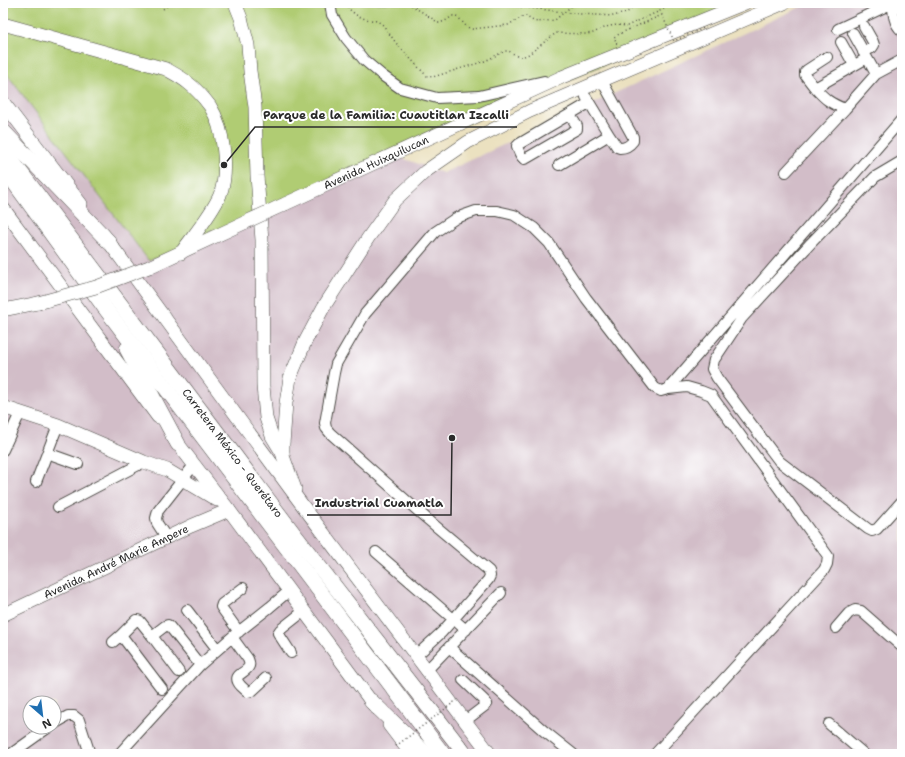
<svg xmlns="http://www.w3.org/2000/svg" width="905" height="757" font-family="'Shantell Sans',sans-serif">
  <rect width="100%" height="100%" fill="#fff"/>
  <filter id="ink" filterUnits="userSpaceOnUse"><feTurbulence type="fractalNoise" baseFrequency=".025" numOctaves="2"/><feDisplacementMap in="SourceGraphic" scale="8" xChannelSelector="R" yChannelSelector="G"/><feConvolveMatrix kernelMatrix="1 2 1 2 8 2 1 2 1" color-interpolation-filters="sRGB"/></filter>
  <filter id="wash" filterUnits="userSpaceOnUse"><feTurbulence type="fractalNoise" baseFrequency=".012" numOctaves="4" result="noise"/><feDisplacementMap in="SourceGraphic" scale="16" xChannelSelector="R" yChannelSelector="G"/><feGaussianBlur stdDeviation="0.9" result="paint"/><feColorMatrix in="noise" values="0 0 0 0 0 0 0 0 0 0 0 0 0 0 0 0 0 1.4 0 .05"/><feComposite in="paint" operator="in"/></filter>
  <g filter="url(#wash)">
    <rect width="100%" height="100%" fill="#ebe1c0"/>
    <path fill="#d2bdc8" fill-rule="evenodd" d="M 809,3 L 902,3 L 902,754 L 3,754 L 3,11 L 443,173 ZM 30,703 L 54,703 L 54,727 L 30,727 Z"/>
    <path fill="#b0cc73" stroke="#6e7c4f" d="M 3,3 L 747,3 L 149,261 L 3,69 Z"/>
  </g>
  <g filter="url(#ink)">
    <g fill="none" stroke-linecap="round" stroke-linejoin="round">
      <defs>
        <path id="minor" d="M 330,3 L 332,15 L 346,38 L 364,60 L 383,76 L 400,88 L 437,98 L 479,96 L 544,81
          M 893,3 C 893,14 894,24 902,31
          M 838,29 L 893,3
          M 853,33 L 876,74
          M 841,42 L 854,65
          M 863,52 L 872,48 L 874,45 L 873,42 L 864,26
          M 827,57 L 807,70 L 805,72 L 805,75 L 815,88 L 867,58
          M 602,81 L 633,137 L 633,141 C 630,145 625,148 620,148 L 617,147 L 609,135
          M 815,88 C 826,100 830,103 845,109
          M 570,115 L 577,126 L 577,129 L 527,158 L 524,159 C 521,157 518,150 517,146 L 519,144 L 589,103
          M 902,161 L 875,177 L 811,243 L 742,318 L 714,360 L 712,369 L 717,378 L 779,461 L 868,529 L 872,531 L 877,529 L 902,501
          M 559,165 L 609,135 L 586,97
          M 786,172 L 845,109 L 876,74 L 902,60
          M 3,450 L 20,413
          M 47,453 L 78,464
          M 36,482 L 58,425
          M 58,507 L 144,462
          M 166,537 L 157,523 L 156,518 L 158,511 L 194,465
          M 376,552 L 466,630
          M 187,610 L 217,649
          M 836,628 L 849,613 L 855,610 L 861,611 L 902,647
          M 239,632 L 221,607 L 222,604 L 243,588
          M 152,636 L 140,621 L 138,620 L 136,620 L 121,635 L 162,689
          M 232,637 L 248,659 C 249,662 250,663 249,666 C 246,674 230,674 241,686 C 243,688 245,690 248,692 L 252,691 L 266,678
          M 113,642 L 121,635
          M 449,647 L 544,731 L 573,754
          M 291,653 L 278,633 L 280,630 L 304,611
          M 416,656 L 442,632 L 488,580 L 490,576 L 489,571 L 426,518 L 330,433 L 326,428 L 325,423 L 334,373 L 336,364 L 365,314 L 435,232 L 456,218 L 476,211 L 497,211 L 514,215 L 534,228 L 549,243 L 586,298 L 655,388 L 661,391 L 668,389 L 902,119
          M 427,670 L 501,593
          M 179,672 L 152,636 L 165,626 L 168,625 L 170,627 L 200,665
          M 463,680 L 485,701 L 487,704 L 486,705 L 465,721
          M 54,724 L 68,716 L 74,716 L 79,720 L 90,754
          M 829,724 L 864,754
          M 11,754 L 49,727
          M 119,754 L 200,665 L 232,637 L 270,607 L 289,591
          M 655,754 L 824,570 L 827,564 L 828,556 L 711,395 L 701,391 L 687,387 L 668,389"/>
        <g id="major">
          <path d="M 235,3 L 241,18 L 248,45 L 250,71 L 255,107 L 257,176 L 262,240 L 263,386 L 266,418 L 272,436 L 283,454"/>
          <path d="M 3,24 L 166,69 C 173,73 181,77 187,82 C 195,88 204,98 210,106 C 224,128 229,171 220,195 C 212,214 193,236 181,253"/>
          <path d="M 3,102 L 81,204"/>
          <path id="s1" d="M 285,204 L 562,77 L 745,3"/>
          <path d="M 3,208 L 158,417"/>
          <path d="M 103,234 L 300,502 L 490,754"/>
          <path d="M 149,267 L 246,222"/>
          <path d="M 3,310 L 38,303"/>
          <path d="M 3,407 L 58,425 L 144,462 L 167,470 L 217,500"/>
          <path d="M 172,436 L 229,510 L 376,708"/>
          <path d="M 295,489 L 283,456 L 283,444 L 286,403 L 290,378 L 305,342 L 323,308 L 368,238 L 395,200 L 426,171 L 468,142 L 530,111 L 784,3"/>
          <path id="s2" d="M 3,615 L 191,526 L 229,510"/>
          <path d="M 389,725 L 411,754"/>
        </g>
        <g id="highway">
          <path d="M 3,131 L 109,242"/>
          <path id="s3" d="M 3,149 L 294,534 L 465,754"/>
          <path d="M 3,167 L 105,308 L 443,754"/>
          <path d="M 127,349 L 178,444"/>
          <path d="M 371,701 L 426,754"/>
        </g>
      </defs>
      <use href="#minor" stroke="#484641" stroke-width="12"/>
      <use href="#major" stroke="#484641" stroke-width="14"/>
      <use href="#highway" stroke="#484641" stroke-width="16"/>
      <path stroke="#484641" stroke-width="1.5" stroke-dasharray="1 3" stroke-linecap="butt" d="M 346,3 L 349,9 L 356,15 L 365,19 L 377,21 L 383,25 L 396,43 L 420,69 L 427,76 L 433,77 L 485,61 L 505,51 L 509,51 L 517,56 L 524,56 L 529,54 L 556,33 L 586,34 L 593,33 L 609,26 L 617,25 L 627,26 L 662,10 L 665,8 L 668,3
        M 408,3 L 439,23 L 445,21 L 453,16 C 463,18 463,27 472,29 L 508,25 L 524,16 L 526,16 L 531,20 L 537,22 L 555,20 L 575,3
        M 489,3 L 580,14 L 613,16 L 626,13 L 636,6 L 639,3
        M 163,9 L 171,3
        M 617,44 L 614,37 L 621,33"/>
      <use href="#minor" stroke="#fff" stroke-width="10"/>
      <use href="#major" stroke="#fff" stroke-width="13"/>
      <use href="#highway" stroke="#fff" stroke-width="15"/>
      <defs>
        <path id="major-bridge" d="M 246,222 L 285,204
          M 38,303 L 96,287 L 149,267"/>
      </defs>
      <use href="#major-bridge" stroke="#484641" stroke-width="14" stroke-linecap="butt"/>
      <path stroke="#484641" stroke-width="1.5" stroke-dasharray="1 3" stroke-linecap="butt" d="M 621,33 L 662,15 L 674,41 L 706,27
        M 396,746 L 457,700"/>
      <use href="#major-bridge" stroke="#fff" stroke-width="13"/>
    </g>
  </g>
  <g text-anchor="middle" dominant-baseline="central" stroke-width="4" stroke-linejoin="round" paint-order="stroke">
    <g font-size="11" fill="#2b2b2b" stroke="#fff">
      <text stroke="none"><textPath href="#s1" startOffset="100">Avenida Huixquilucan</textPath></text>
      <text stroke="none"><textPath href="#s3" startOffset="381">Carretera México - Querétaro</textPath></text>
      <text stroke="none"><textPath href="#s2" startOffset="125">Avenida André Marie Ampere</textPath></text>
    </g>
  </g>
  <path fill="none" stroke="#2b2b2b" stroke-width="1.5" d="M224 165L255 127H517M452 438L451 515H307"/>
  <g fill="#2b2b2b" stroke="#fff" stroke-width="1.5">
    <circle cx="224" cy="165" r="4"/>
    <circle cx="452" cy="438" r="4"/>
  </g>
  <g font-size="12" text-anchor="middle" font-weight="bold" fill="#2b2b2b" stroke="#fff" stroke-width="4" stroke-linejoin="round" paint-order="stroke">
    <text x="386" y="119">Parque de la Familia: Cuautitlan Izcalli</text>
    <text x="379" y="507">Industrial Cuamatla</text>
  </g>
  <rect width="905" height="757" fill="none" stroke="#fff" stroke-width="16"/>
  <g transform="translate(42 715) rotate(152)"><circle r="19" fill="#ffffff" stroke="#aaaaaa"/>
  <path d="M0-3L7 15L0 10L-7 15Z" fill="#1f6fb2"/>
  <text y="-6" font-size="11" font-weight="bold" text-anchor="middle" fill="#2b2b2b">N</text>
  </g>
</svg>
